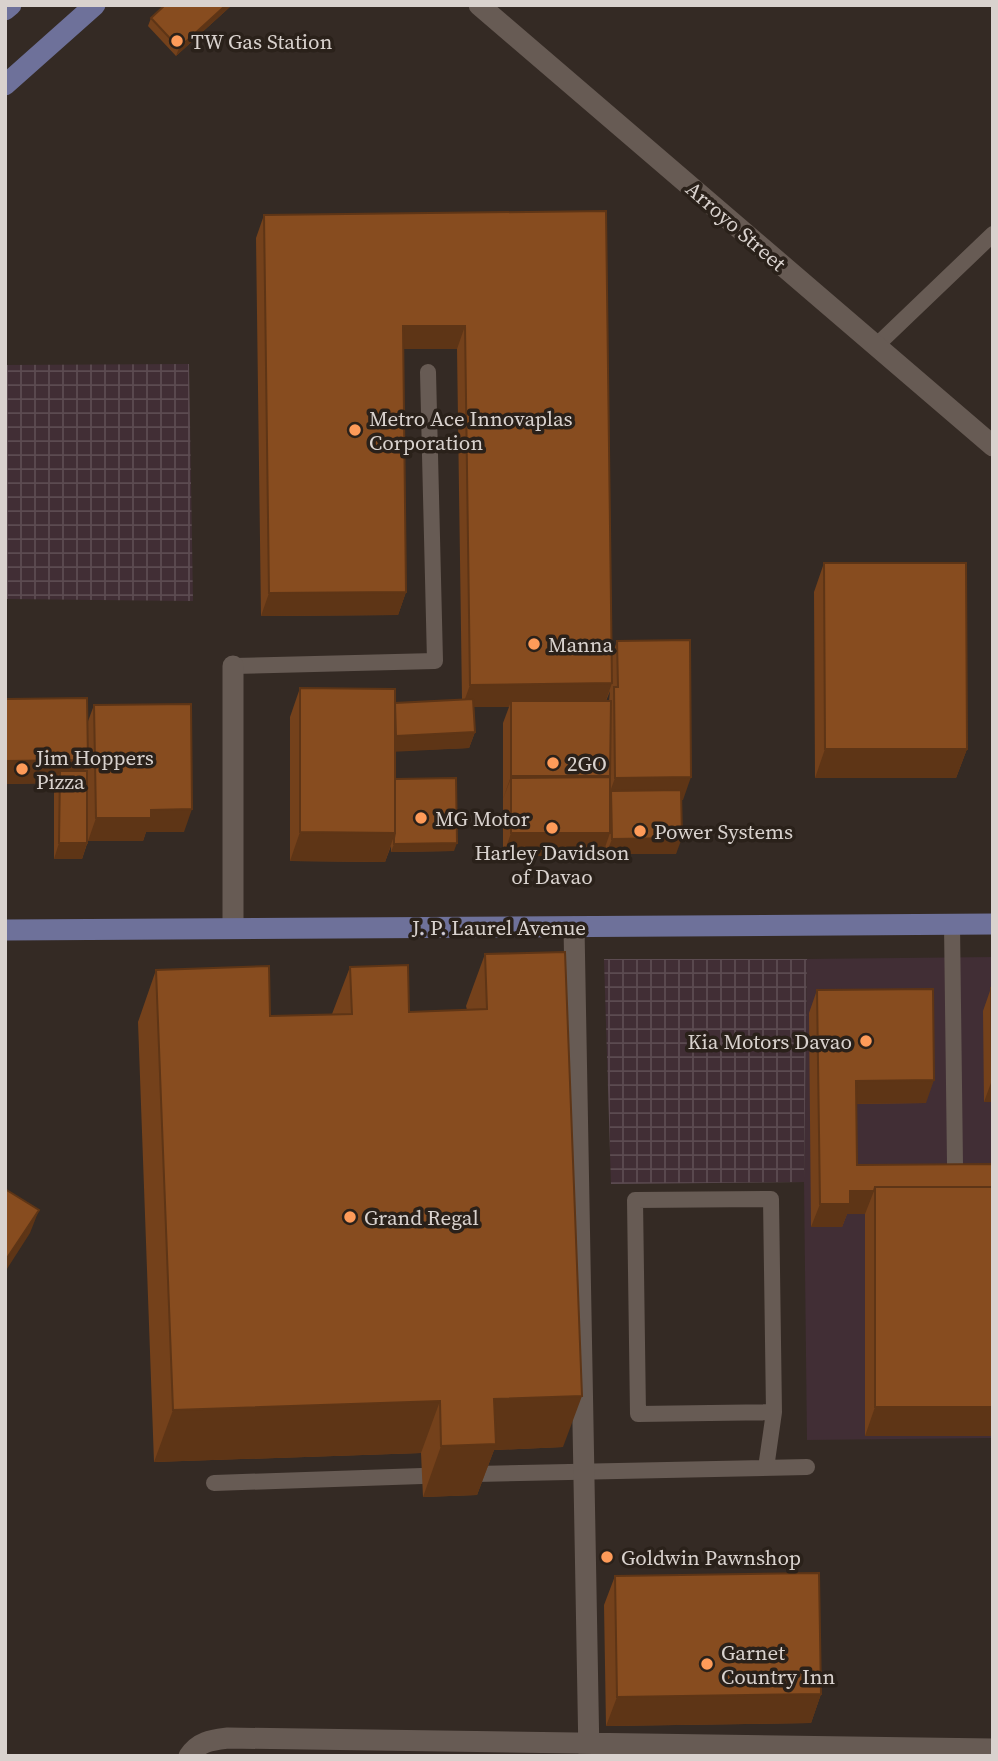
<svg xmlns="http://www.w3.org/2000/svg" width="998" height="1761" font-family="'Source Serif 4',serif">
  <defs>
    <pattern id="industrial-grid" width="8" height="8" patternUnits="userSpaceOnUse" patternTransform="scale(1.75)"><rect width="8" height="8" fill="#412e35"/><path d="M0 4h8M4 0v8" fill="none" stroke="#5c4b51"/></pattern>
  </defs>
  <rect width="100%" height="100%" fill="#342a24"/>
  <path fill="#412e35" d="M 993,957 L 993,1438 L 807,1440 L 804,1182 L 807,959 Z"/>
  <path fill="url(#industrial-grid)" d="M 189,364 L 193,601 L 5,599 L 5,365 Z
    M 604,959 L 807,959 L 804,1182 L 611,1184 Z"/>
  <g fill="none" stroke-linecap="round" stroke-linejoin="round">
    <path stroke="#675b54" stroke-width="16" d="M 876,346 L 993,234
      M 233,666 L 435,661 L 428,372
      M 952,925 L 955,1164
      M 766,1468 L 774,1412 L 771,1199 L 635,1200 L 638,1414 L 774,1412
      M 476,1474 L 807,1467
      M 214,1483 L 422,1476"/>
    <path stroke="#675b54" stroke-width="21" d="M 233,666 L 233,928
      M 574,927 L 589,1756
      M 189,1756 C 199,1741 212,1740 228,1738 L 993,1749"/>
    <path stroke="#675b54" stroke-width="21" d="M 479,5 L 993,446"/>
    <path stroke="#6e719a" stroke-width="21" d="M 5,10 L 11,5
      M 5,85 L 95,5
      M 5,930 L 993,924"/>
  </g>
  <path fill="#74411b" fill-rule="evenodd" d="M 165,5 L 232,5 L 176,56 L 148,26 L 151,18 Z
    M 606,211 L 612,656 L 617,641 L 683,800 L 681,800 L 676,854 L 606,854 L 606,846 L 602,856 L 503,856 L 503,723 L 509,707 L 474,707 L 475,732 L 469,748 L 395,751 L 395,779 L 454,851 L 391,852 L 391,846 L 385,862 L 290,861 L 290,717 L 300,688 L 395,703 L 462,700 L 457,349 L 403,349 L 406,592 L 398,615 L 261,616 L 256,238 L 264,215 ZM 610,691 L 609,701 L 606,701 Z
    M 824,563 L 967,749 L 956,778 L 815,778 L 814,592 Z
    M 5,699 L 87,724 L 94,705 L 184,832 L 146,832 L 143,841 L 88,841 L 82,859 L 54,859 L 54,787 L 55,783 L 5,784 Z
    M 485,954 L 563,1447 L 494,1450 L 477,1495 L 423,1497 L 421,1453 L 154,1462 L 138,1022 L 156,970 L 270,1016 L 332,1014 L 350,967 L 409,1012 L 467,1010 L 466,1006 Z
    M 991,988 L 993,1102 L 984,1102 L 983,1011 Z
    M 817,990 L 926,1103 L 856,1104 L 857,1165 L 993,1164 L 993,1436 L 865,1436 L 865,1214 L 847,1214 L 842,1227 L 811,1227 L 809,1013 Z
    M 615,1576 L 821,1694 L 811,1723 L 606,1726 L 604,1605 Z"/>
  <path fill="#5e3516" d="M 226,5 L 232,5 L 176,56 L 179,48 Z
    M 403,326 L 465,326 L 457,349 L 394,349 Z
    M 406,592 L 398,615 L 261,616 L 269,593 Z
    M 612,683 L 604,706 L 511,701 L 509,707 L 462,707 L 470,685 Z
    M 475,732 L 469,748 L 390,752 L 396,736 Z
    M 825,749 L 967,749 L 956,778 L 815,778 Z
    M 88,760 L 79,783 L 60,771 L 55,783 L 5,784 L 5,761 Z
    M 511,776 L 610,776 L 602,799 L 511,778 L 503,799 Z
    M 691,777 L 683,800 L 607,800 L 615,778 Z
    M 192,809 L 184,832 L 146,832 L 143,841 L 88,841 L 96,818 L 151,810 Z
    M 300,832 L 395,833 L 385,862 L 290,861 Z
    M 511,833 L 610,833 L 602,856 L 503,856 Z
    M 682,838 L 676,854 L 606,854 L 612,839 Z
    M 59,843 L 87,843 L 82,859 L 54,859 Z
    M 457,843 L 454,851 L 391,852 L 394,844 Z
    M 934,1080 L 926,1103 L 848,1104 L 856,1081 Z
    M 992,1080 L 993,1102 L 984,1102 Z
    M 850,1191 L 874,1191 L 865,1214 L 847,1214 L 842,1227 L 811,1227 L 820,1204 Z
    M 39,1210 L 30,1233 L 5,1272 L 5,1261 Z
    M 582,1396 L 563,1447 L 494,1450 L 477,1495 L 423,1497 L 441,1446 L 494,1399 Z
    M 440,1401 L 421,1453 L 154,1462 L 173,1410 Z
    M 875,1407 L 993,1407 L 993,1436 L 865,1436 Z
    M 821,1694 L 811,1723 L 606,1726 L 617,1697 Z"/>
  <path fill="#874c1f" stroke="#5e3516" stroke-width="2" d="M 165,5 L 226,5 L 179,48 L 151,18 Z
    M 606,211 L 612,683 L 470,685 L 465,326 L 403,326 L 406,592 L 269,593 L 264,215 Z
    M 824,563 L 966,563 L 967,749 L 825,749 Z
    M 690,640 L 691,777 L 615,778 L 614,687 L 618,687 L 617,641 Z
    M 300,688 L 395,689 L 395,833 L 300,832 Z
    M 87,698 L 88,760 L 5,761 L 5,699 Z
    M 473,699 L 475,732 L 396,736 L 395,703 Z
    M 511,701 L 611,701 L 610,776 L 511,776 Z
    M 191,704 L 192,809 L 151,810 L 151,818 L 96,818 L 94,705 Z
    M 60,771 L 87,771 L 87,843 L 59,843 Z
    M 610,777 L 610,833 L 511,833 L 511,778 Z
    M 456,778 L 457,843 L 394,844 L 394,838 L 395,833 L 395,779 Z
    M 681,790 L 682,838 L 612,839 L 611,791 Z
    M 565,952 L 582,1396 L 494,1399 L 496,1444 L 441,1446 L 440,1401 L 173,1410 L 156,970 L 269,966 L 270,1016 L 352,1014 L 350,967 L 408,965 L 409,1012 L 487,1009 L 485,954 Z
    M 991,988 L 993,988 L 992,1080 Z
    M 933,989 L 934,1080 L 856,1081 L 857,1165 L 993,1164 L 993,1187 L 875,1187 L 874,1191 L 850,1191 L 850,1204 L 820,1204 L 817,990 Z
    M 875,1187 L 993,1187 L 993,1407 L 875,1407 Z
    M 5,1189 L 39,1210 L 5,1261 Z
    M 819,1573 L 821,1694 L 617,1697 L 615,1576 Z"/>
  <g fill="#fe9b59" stroke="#2a211a" stroke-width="2.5">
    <circle cx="177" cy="41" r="7"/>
    <circle cx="355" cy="430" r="7"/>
    <circle cx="534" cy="644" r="7"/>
    <circle cx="553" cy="763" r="7"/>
    <circle cx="22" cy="769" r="7"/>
    <circle cx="421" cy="818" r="7"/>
    <circle cx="552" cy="828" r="7"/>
    <circle cx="640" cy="831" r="7"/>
    <circle cx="866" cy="1041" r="7"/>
    <circle cx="350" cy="1217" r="7"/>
    <circle cx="607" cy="1557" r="7"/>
    <circle cx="707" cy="1664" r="7"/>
  </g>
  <g text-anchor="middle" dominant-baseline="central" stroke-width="7" stroke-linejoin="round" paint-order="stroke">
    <g font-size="21" fill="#d9d2ce" stroke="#2a211a" text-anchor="start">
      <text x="191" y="41">TW Gas Station</text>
      <text x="369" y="418">Metro Ace Innovaplas<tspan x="369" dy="24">Corporation</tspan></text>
      <text x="548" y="644">Manna</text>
      <text x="36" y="757">Jim Hoppers<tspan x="36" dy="24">Pizza</tspan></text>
      <text x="567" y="763">2GO</text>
      <text x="435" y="818">MG Motor</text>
      <text x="654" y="831">Power Systems</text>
      <text x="552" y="852" text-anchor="middle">Harley Davidson<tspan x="552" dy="24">of Davao</tspan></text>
      <text x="852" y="1041" text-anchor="end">Kia Motors Davao</text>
      <text x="364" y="1217">Grand Regal</text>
      <text x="621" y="1557">Goldwin Pawnshop</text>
      <text x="721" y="1652">Garnet<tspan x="721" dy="24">Country Inn</tspan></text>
    </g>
    <g font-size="21" fill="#d9d2ce" stroke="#2a211a">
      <text transform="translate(736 226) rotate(41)">Arroyo Street</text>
      <text x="499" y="927">J. P. Laurel Avenue</text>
    </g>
  </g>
  <rect width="998" height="1761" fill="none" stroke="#d9d2ce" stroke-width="14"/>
</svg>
